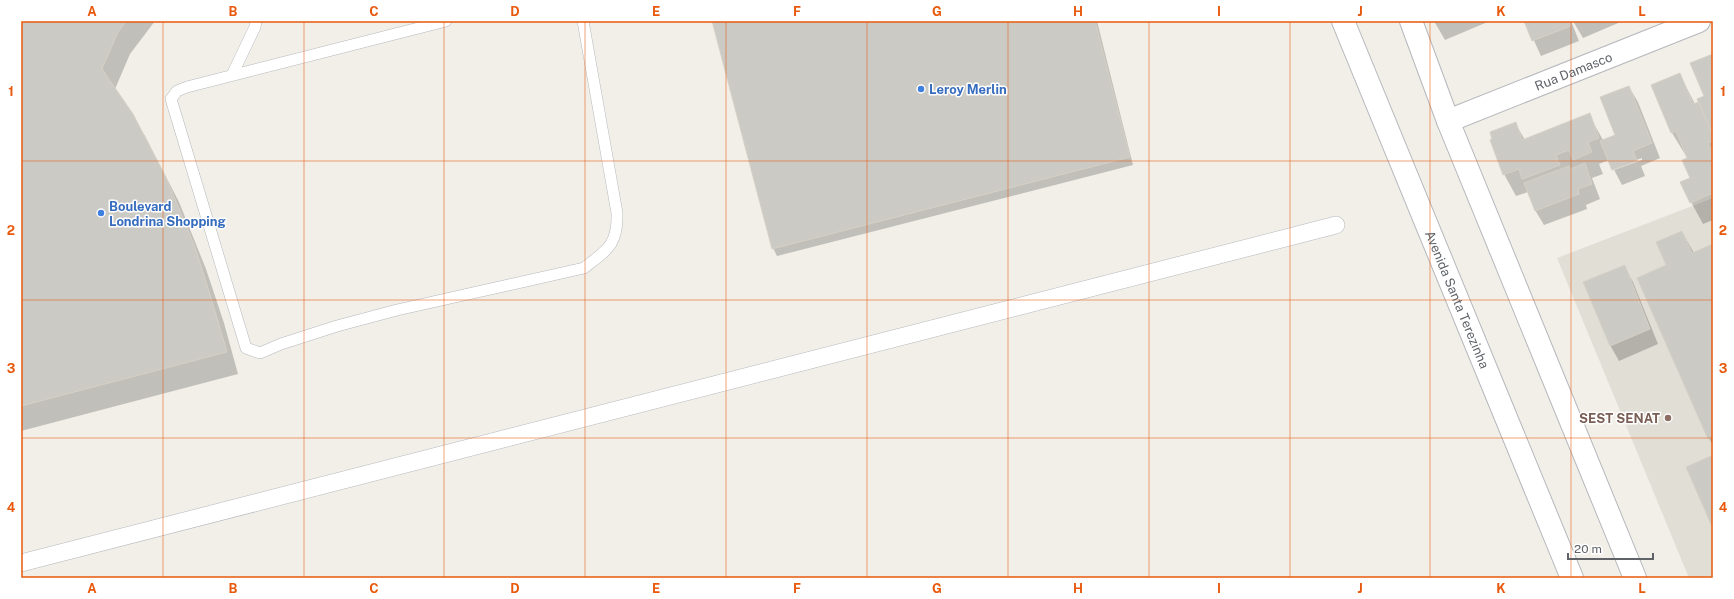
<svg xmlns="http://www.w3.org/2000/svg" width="1734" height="599" font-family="'Public Sans',sans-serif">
  <rect width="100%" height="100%" fill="#f1efe8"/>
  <path fill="#e1ded6" d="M 1713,198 L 1713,578 L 1689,578 L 1557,258 Z"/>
  <path fill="#0003" fill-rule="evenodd" d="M 21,21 L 155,21 L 130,54 L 115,89 L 145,136 L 179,202 L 206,269 L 224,323 L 238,374 L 21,431 Z
    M 713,21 L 1097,21 L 1133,165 L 777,256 L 773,248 Z
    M 1434,21 L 1490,21 L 1445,40 Z
    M 1525,21 L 1571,21 L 1579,41 L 1541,56 Z
    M 1573,21 L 1623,21 L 1583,38 Z
    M 1713,55 L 1713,220 L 1703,224 L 1691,202 L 1691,178 L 1688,159 L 1672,133 L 1680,75 L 1695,104 L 1700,102 L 1705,96 Z
    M 1629,87 L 1638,102 L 1660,158 L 1641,166 L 1645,176 L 1622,185 L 1609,160 L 1599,164 L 1603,174 L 1592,178 L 1600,199 L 1586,205 L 1587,209 L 1544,225 L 1535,210 L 1528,192 L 1516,196 L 1504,174 L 1515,123 L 1525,140 L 1589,115 L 1603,140 L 1616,136 ZM 1642,158 L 1642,160 L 1614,170 L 1614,168 Z
    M 1682,232 L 1694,253 L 1713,245 L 1713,446 L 1709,438 L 1668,266 Z
    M 1624,266 L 1633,282 L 1658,344 L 1619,361 L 1610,345 Z"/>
  <path fill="#cccac5" stroke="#d6d1c6" d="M 21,21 L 126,21 L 118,32 L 102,69 L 133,114 L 167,180 L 195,247 L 212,301 L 227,352 L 21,406 Z
    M 712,21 L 1095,21 L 1130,157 L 772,249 Z
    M 1524,21 L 1569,21 L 1571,26 L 1532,41 Z
    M 1713,54 L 1713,136 L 1697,99 L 1704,96 L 1690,63 Z
    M 1680,73 L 1693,104 L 1699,102 L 1713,136 L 1713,141 L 1708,143 L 1713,154 L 1713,193 L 1690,203 L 1680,182 L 1690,178 L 1682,160 L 1687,158 L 1676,131 L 1671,133 L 1651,85 Z
    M 1629,86 L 1652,143 L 1633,151 L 1637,161 L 1612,170 L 1600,141 L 1615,135 L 1600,97 Z
    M 1590,113 L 1599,138 L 1588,142 L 1592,152 L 1573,160 L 1569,150 L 1556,155 L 1560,165 L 1522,179 L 1519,169 L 1503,175 L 1490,140 L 1492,139 L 1490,132 L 1516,122 L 1522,140 Z
    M 1585,163 L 1592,184 L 1578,189 L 1579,194 L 1535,211 L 1524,183 L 1569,166 L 1570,169 Z
    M 1682,231 L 1692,253 L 1713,244 L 1713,437 L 1708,439 L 1637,278 L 1666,265 L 1656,242 Z
    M 1625,265 L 1650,329 L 1610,346 L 1583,282 Z
    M 1713,455 L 1713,529 L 1686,467 Z"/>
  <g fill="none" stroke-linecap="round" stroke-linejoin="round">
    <defs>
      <path id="service" d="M 446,21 L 187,87 L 177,91 L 171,99 L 246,348 L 260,353 L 281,344 L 337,326 L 397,310 L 584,268 C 607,250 618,245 617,213 L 583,21
        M 232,75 L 255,27 L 256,21"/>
      <path id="pedestrian" d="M 21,563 L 1336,225"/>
      <g id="minor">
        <path id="s1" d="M 1448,121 L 1699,21"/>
      </g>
      <g id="tertiary">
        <path id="s2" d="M 1343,21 L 1572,578"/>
        <path d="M 1411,21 L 1448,121 L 1635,578"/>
      </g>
    </defs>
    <use href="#service" stroke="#b5b8bc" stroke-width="12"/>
    <use href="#pedestrian" stroke="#b5b8bc" stroke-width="18"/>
    <use href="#minor" stroke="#b5b8bc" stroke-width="24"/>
    <use href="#tertiary" stroke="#b5b8bc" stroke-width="24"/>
    <use href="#service" stroke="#fff" stroke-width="11"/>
    <use href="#pedestrian" stroke="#fff" stroke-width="17"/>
    <use href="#minor" stroke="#fff" stroke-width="22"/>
    <use href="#tertiary" stroke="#fff" stroke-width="22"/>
  </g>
  <path fill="none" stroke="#e8590c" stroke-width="1" stroke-opacity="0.55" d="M 163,21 L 163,578M 304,21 L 304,578M 444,21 L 444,578M 585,21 L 585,578M 726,21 L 726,578M 867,21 L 867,578M 1008,21 L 1008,578M 1149,21 L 1149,578M 1290,21 L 1290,578M 1430,21 L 1430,578M 1571,21 L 1571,578M 21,161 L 1713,161M 21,300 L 1713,300M 21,438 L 1713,438"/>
  <g fill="#3f7fe0" stroke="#fff" stroke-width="1.5">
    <circle cx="921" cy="89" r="4"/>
    <circle cx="101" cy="213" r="4"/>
  </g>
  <circle fill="#8d6e63" stroke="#fff" stroke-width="1.5" cx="1668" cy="418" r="4"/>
  <g text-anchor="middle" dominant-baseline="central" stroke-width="3" stroke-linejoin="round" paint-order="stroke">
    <g font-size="13" fill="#5f6368" stroke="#fff">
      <text stroke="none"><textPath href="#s1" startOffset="135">Rua Damasco</textPath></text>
      <text stroke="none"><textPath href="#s2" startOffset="301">Avenida Santa Terezinha</textPath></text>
    </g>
    <g font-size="13" font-weight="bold" fill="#366cbe" stroke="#fff" text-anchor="start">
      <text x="929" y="89">Leroy Merlin</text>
      <text x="109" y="206">Boulevard<tspan x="109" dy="15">Londrina Shopping</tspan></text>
    </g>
    <g font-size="13" font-weight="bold" fill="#785e54" stroke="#fff" text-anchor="end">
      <text x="1660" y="418">SEST SENAT</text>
    </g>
  </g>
  <rect width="1734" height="599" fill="none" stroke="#ffffff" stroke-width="44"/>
  <path d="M1568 553v6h85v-6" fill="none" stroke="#5f6368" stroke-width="2"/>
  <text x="1574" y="553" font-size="12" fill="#5f6368" stroke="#ffffff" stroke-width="3" paint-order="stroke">20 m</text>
  <rect x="22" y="22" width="1690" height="555" fill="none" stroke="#e8590c" stroke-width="1.5"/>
  <g font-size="13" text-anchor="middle" font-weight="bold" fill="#e8590c">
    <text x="92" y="16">A</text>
    <text x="233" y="16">B</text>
    <text x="374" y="16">C</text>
    <text x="515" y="16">D</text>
    <text x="656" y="16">E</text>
    <text x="797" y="16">F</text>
    <text x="937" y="16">G</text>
    <text x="1078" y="16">H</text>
    <text x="1219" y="16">I</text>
    <text x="1360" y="16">J</text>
    <text x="1501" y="16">K</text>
    <text x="1642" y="16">L</text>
    <text x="11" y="96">1</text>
    <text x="1723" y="96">1</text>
    <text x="11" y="235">2</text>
    <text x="1723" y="235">2</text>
    <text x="11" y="373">3</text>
    <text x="1723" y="373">3</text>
    <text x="11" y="512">4</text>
    <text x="1723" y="512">4</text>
    <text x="92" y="593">A</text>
    <text x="233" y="593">B</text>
    <text x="374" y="593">C</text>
    <text x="515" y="593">D</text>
    <text x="656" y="593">E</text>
    <text x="797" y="593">F</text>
    <text x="937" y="593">G</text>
    <text x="1078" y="593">H</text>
    <text x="1219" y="593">I</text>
    <text x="1360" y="593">J</text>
    <text x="1501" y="593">K</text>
    <text x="1642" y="593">L</text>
  </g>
</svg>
